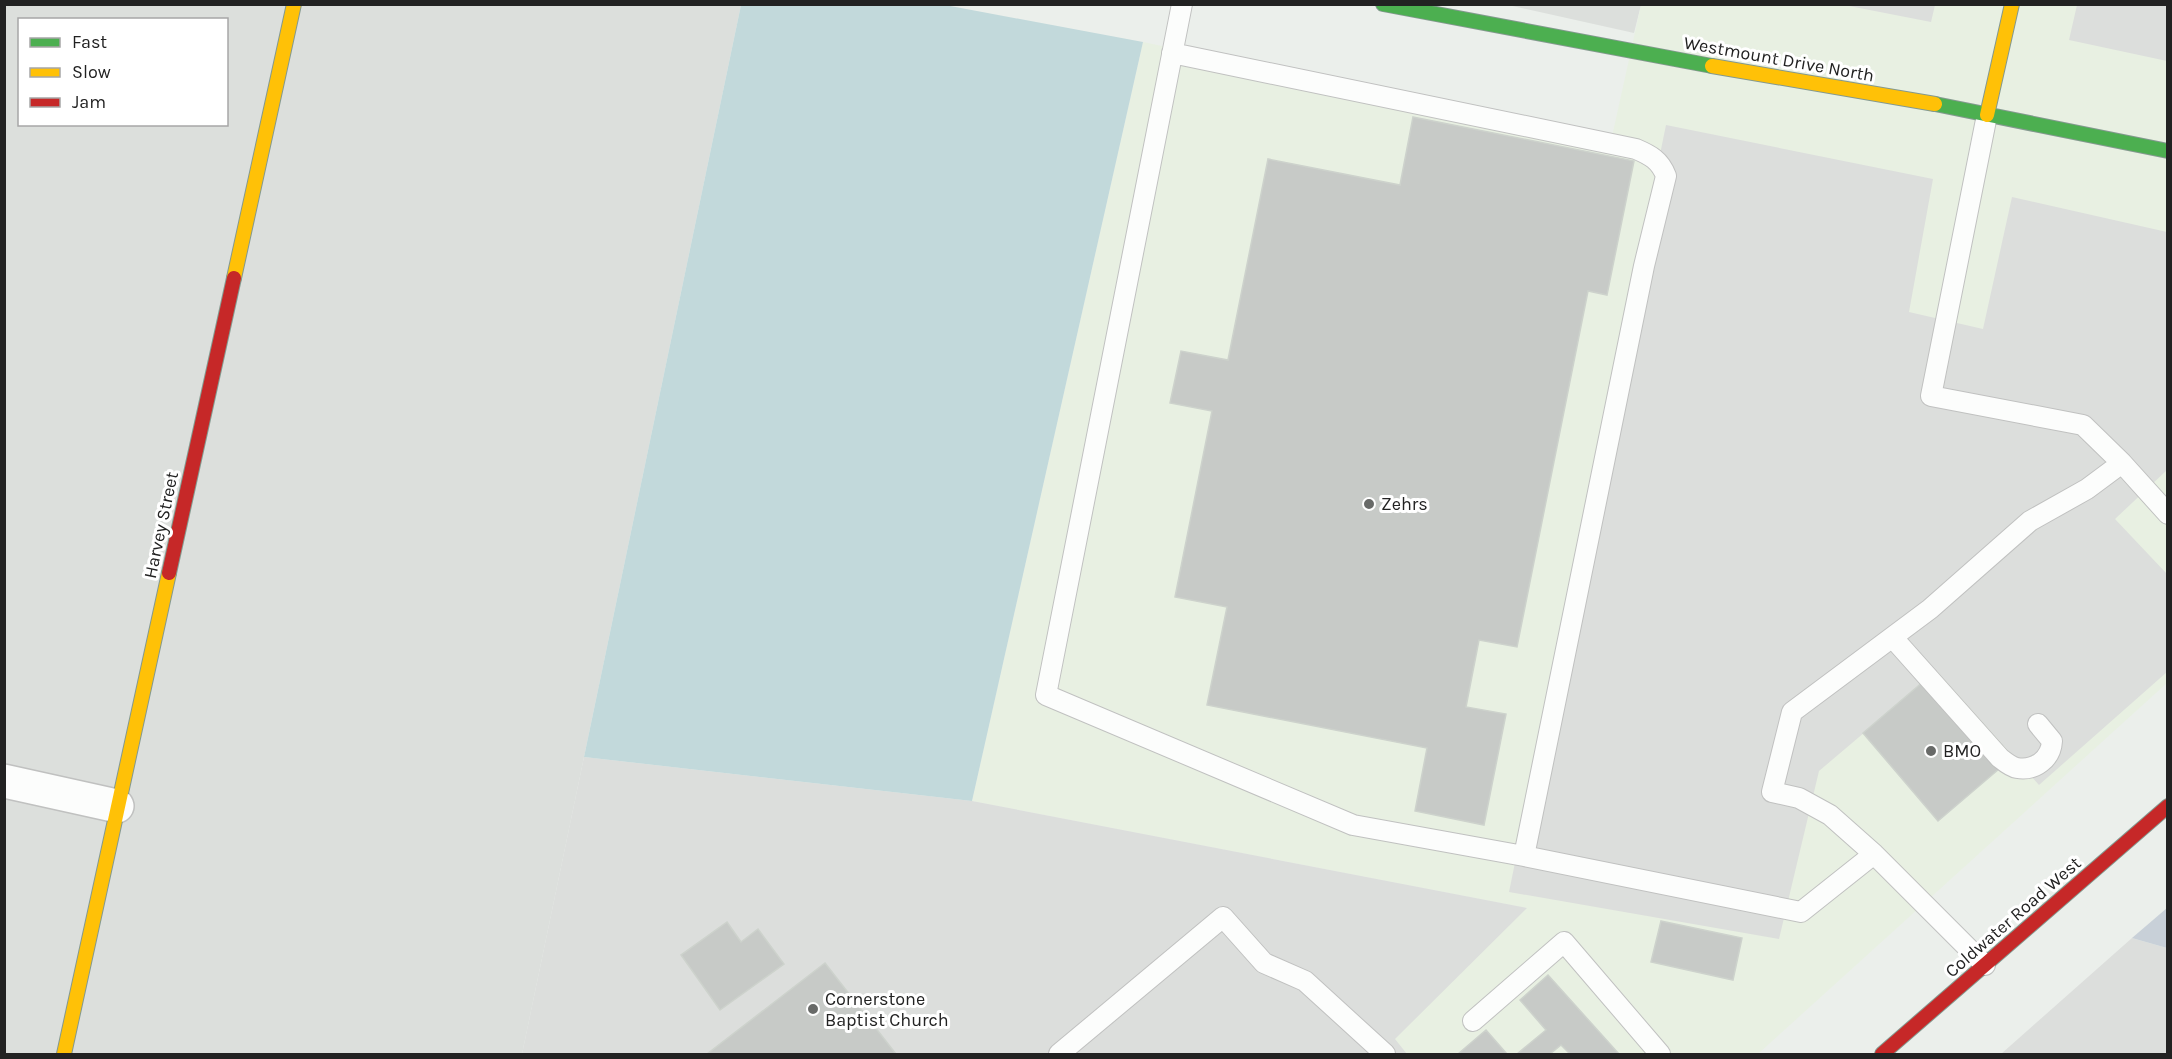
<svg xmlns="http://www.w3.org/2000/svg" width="2172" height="1059" font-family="Karla,sans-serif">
  <rect width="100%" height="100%" fill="#ebefeb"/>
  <path fill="#dcdfdc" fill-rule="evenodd" d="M 5,5 L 741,5 L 522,1054 L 5,1054 ZM 20,20 L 226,20 L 226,124 L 20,124 Z
    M 1508,5 L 1641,4 L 1641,5 L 1634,33 Z"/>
  <path fill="#e8f0e2" d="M 1641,5 L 2167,5 L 2167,683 L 1758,1054 L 1407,1054 L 1394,1039 L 1526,908 L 972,801 L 1143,42 L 1611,141 Z"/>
  <path fill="#dcdedc" d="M 1844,5 L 1935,5 L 1931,22 Z
    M 2077,5 L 2167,5 L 2167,61 L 2069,40 Z
    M 1666,125 L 1933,179 L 1909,312 L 1983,329 L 2012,197 L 2167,232 L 2167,470 L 2115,519 L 2167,574 L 2167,672 L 2039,785 L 1937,671 L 1819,771 L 1779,939 L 1509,892 Z
    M 584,757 L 972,801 L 1527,908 L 1395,1039 L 1407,1054 L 522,1054 Z
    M 2132,938 L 2167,948 L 2167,1054 L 2001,1054 Z"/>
  <path fill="#c2d9db" d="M 741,5 L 945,5 L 1143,42 L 972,801 L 584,757 Z"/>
  <path fill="#c8d0d8" d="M 2167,908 L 2167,948 L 2132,938 Z"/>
  <path fill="#c7cac7" stroke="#cdd2cc" stroke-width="1.5" d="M 1413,117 L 1634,161 L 1607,295 L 1588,291 L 1517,647 L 1479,640 L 1466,707 L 1506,714 L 1484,825 L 1415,811 L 1427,748 L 1207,705 L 1227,607 L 1175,597 L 1212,411 L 1170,403 L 1181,351 L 1228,360 L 1268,159 L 1400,185 Z
    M 1924,681 L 1999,769 L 1938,821 L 1863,733 Z
    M 1661,921 L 1742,938 L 1733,980 L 1651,962 Z
    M 727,922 L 741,942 L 758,929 L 784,964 L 720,1010 L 681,955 Z
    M 825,963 L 896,1054 L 707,1054 Z
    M 1548,975 L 1619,1054 L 1570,1054 L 1561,1045 L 1550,1054 L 1517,1054 L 1546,1030 L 1520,1000 Z
    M 1486,1030 L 1507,1054 L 1458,1054 Z"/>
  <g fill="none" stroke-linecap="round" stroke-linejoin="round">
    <defs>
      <path id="lane" d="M 1182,4 L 1046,695 L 1353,825 L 1524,856
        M 1172,53 L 1636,149 C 1650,155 1660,160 1666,176 L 1644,266 L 1524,856 L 1801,912 L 1874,854
        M 1987,115 L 1931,396 L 2083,425 L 2122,463 L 2168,514
        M 1893,638 L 2000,758 C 2005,762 2011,767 2017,768 C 2035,771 2051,759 2052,741 L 2038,724
        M 1985,965 L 1874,854 L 1830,815 L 1799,798 L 1772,792 L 1792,712 L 1930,609 L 2030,521 L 2087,489 L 2122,463
        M 1473,1021 L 1564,942 L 1660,1054
        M 1059,1054 L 1223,917 L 1264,963 L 1305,981 L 1385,1054"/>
      <path id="street" d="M 4,781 L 117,806"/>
      <path id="fast" d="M 1383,4 L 1712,66
        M 1935,104 L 2168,151"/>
      <path id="slow" d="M 1712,66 L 1935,104
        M 1987,115 L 2012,4
        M 234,278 L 294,4
        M 64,1054 L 169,573"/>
      <path id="jam" d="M 169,573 L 234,278
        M 1882,1054 L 2168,806"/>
    </defs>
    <use href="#lane" stroke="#c0c1c0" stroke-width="22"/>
    <use href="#street" stroke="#c0c1c0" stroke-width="36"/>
    <use href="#fast" stroke="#84998f" stroke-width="16"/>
    <use href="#slow" stroke="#84998f" stroke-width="16"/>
    <use href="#jam" stroke="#84998f" stroke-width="16"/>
    <use href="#lane" stroke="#fcfdfc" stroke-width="20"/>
    <use href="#street" stroke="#fcfdfc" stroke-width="33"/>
    <use href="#fast" stroke="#4caf50" stroke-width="14"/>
    <use href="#slow" stroke="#ffc107" stroke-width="14"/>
    <use href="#jam" stroke="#c62828" stroke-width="14"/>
  </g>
  <g fill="#686a68" stroke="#fff" stroke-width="2">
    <circle cx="1369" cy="504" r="6"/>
    <circle cx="1931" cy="751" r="6"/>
    <circle cx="813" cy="1009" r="6"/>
  </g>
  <g text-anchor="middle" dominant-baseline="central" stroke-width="6" stroke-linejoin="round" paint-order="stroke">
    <g font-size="18" fill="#222" stroke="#fff">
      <text transform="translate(1779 59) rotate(10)">Westmount Drive North</text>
      <text transform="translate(161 525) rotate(-78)">Harvey Street</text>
      <text transform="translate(2013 917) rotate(-41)">Coldwater Road West</text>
    </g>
    <g font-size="18" fill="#222" stroke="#fff" text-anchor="start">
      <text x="1381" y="504">Zehrs</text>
      <text x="1943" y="751">BMO</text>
      <text x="825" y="999">Cornerstone<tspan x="825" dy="21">Baptist Church</tspan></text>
    </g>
  </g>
  <rect width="2172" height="1059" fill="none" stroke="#222222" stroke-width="12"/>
  <rect x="18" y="18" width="210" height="108" fill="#ffffff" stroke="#a7a7a7" stroke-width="1.5"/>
  <rect x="30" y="38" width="30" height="9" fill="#4caf50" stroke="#a7a7a7" stroke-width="1.5"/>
  <text x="72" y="48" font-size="18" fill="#222222">Fast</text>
  <rect x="30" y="68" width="30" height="9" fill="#ffc107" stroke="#a7a7a7" stroke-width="1.5"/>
  <text x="72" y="78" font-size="18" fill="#222222">Slow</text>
  <rect x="30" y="98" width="30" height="9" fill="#c62828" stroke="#a7a7a7" stroke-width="1.5"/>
  <text x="72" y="108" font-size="18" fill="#222222">Jam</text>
</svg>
